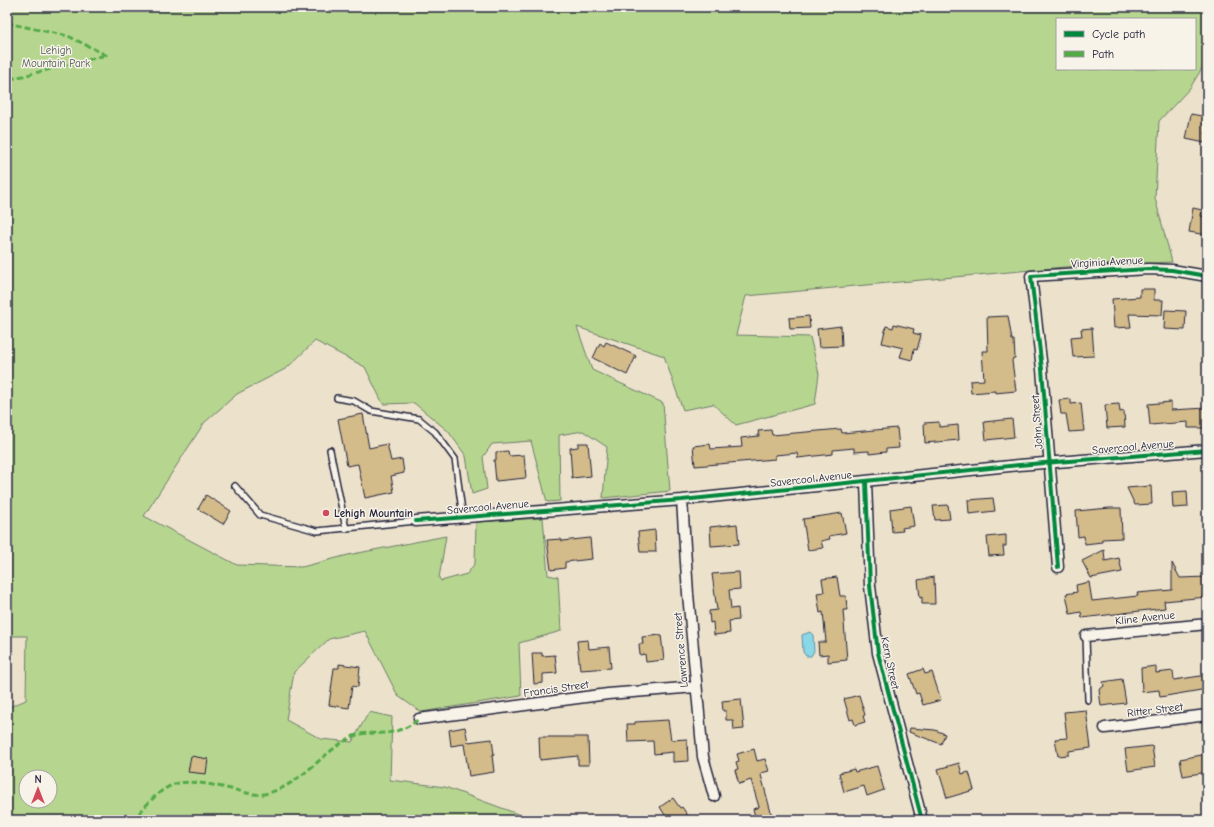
<svg xmlns="http://www.w3.org/2000/svg" width="1214" height="827" font-family="'Comic Neue',sans-serif">
  <rect width="100%" height="100%" fill="#ece2cc"/>
  <filter id="ink" filterUnits="userSpaceOnUse"><feTurbulence type="fractalNoise" baseFrequency=".025" numOctaves="2"/><feDisplacementMap in="SourceGraphic" scale="8" xChannelSelector="R" yChannelSelector="G"/><feConvolveMatrix kernelMatrix="1 2 1 2 8 2 1 2 1" color-interpolation-filters="sRGB"/></filter>
  <g filter="url(#ink)">
    <path fill="#b6d690" stroke="#6c7c66" fill-rule="evenodd" d="M 7,7 L 1207,7 L 1207,60 L 1190,88 L 1159,121 L 1155,198 L 1172,262 L 1064,267 L 746,296 L 736,335 L 810,337 L 819,374 L 815,404 L 736,425 L 713,404 L 683,410 L 664,356 L 577,327 L 592,370 L 663,403 L 670,491 L 603,498 L 607,447 L 583,431 L 559,435 L 560,501 L 547,502 L 531,441 L 492,444 L 483,457 L 487,489 L 472,494 L 466,456 L 448,431 L 414,403 L 383,404 L 365,367 L 315,341 L 287,368 L 237,394 L 204,423 L 144,516 L 237,565 L 302,567 L 348,555 L 446,536 L 439,578 L 441,581 L 467,574 L 475,563 L 476,522 L 543,518 L 548,575 L 558,577 L 561,631 L 519,643 L 521,696 L 421,712 L 398,696 L 365,631 L 329,639 L 294,672 L 286,720 L 321,739 L 352,742 L 369,712 L 392,717 L 390,780 L 445,787 L 534,820 L 7,820 L 7,708 L 26,700 L 27,636 L 7,636 ZM 1057,19 L 1195,19 L 1195,69 L 1057,69 ZM 26,777 L 50,777 L 50,801 L 26,801 Z"/>
    <path fill="#89d7e7" stroke="#608fa2" d="M 810,632 L 813,635 L 814,651 L 811,656 L 806,656 L 803,652 L 802,635 Z"/>
    <path fill="#d3bb8a" stroke="#22223b" d="M 1191,114 L 1207,117 L 1205,143 L 1186,139 Z
      M 1193,208 L 1202,210 L 1201,216 L 1207,217 L 1207,235 L 1189,232 Z
      M 1140,289 L 1154,289 L 1154,300 L 1163,300 L 1162,315 L 1129,314 L 1131,327 L 1114,328 L 1112,299 L 1140,297 Z
      M 1165,310 L 1186,311 L 1185,330 L 1164,329 Z
      M 809,316 L 810,328 L 790,329 L 789,318 Z
      M 1008,316 L 1012,340 L 1014,340 L 1015,358 L 1013,358 L 1012,361 L 1016,391 L 995,393 L 995,391 L 971,393 L 970,381 L 984,380 L 982,351 L 988,351 L 987,317 Z
      M 894,324 L 914,329 L 913,333 L 921,335 L 917,350 L 914,349 L 912,360 L 900,357 L 903,348 L 882,343 L 886,326 L 893,328 Z
      M 841,326 L 842,346 L 819,347 L 817,329 Z
      M 1092,328 L 1094,356 L 1073,357 L 1071,337 L 1082,336 L 1081,329 Z
      M 606,342 L 636,356 L 627,375 L 593,358 L 600,343 L 604,346 Z
      M 1071,399 L 1071,404 L 1081,403 L 1084,431 L 1069,432 L 1066,414 L 1061,414 L 1059,400 Z
      M 1171,402 L 1171,410 L 1207,408 L 1207,428 L 1188,428 L 1188,422 L 1150,425 L 1148,404 Z
      M 1119,404 L 1120,412 L 1124,411 L 1125,427 L 1107,428 L 1105,405 Z
      M 363,414 L 369,448 L 387,444 L 391,461 L 402,459 L 404,473 L 391,476 L 394,492 L 365,498 L 358,464 L 347,466 L 338,419 Z
      M 1012,419 L 1014,437 L 986,440 L 984,422 Z
      M 939,422 L 939,427 L 958,425 L 959,440 L 925,443 L 924,423 Z
      M 897,428 L 899,448 L 886,449 L 886,452 L 869,454 L 869,451 L 854,452 L 854,448 L 833,450 L 833,454 L 798,458 L 797,453 L 775,455 L 775,459 L 695,466 L 693,446 L 710,444 L 711,449 L 742,447 L 741,438 L 759,436 L 758,431 L 771,430 L 772,435 L 841,429 L 842,433 Z
      M 578,443 L 588,443 L 591,476 L 572,478 L 570,448 L 578,447 Z
      M 508,451 L 509,456 L 524,455 L 526,478 L 496,481 L 494,460 L 496,460 L 496,452 Z
      M 1151,486 L 1152,504 L 1135,505 L 1127,488 Z
      M 1187,491 L 1188,507 L 1173,508 L 1172,492 Z
      M 206,495 L 231,511 L 223,524 L 198,509 Z
      M 993,498 L 995,511 L 969,514 L 968,500 Z
      M 948,505 L 950,519 L 935,520 L 933,506 Z
      M 911,506 L 914,526 L 902,528 L 903,531 L 892,532 L 890,509 Z
      M 1110,508 L 1121,508 L 1122,538 L 1102,539 L 1102,542 L 1085,544 L 1084,536 L 1078,537 L 1076,511 Z
      M 842,513 L 846,533 L 829,536 L 830,539 L 821,541 L 823,548 L 808,550 L 803,519 Z
      M 737,524 L 739,544 L 711,546 L 710,527 Z
      M 655,530 L 656,552 L 640,552 L 638,532 Z
      M 1006,535 L 1006,546 L 1003,546 L 1004,555 L 989,556 L 987,537 Z
      M 590,538 L 592,559 L 565,562 L 565,568 L 551,570 L 547,540 L 561,539 L 562,541 Z
      M 1104,550 L 1105,561 L 1119,558 L 1122,572 L 1091,578 L 1082,561 Z
      M 1172,563 L 1180,578 L 1207,577 L 1207,597 L 1164,601 L 1165,608 L 1082,618 L 1081,612 L 1070,614 L 1066,594 L 1077,592 L 1076,585 L 1089,582 L 1092,601 L 1138,596 L 1137,593 L 1172,590 Z
      M 739,572 L 740,589 L 729,590 L 731,609 L 738,608 L 739,620 L 729,621 L 730,633 L 714,635 L 713,622 L 710,623 L 709,611 L 717,610 L 712,574 Z
      M 837,577 L 840,596 L 846,596 L 847,610 L 843,610 L 847,660 L 828,662 L 828,654 L 819,655 L 818,642 L 826,642 L 823,612 L 820,613 L 817,593 L 824,592 L 822,579 Z
      M 934,577 L 935,604 L 922,604 L 922,597 L 920,598 L 918,580 Z
      M 661,635 L 664,660 L 646,662 L 645,654 L 640,655 L 639,644 L 643,644 L 642,637 Z
      M 588,640 L 589,649 L 609,647 L 611,668 L 580,670 L 577,641 Z
      M 532,653 L 542,653 L 542,656 L 555,655 L 557,673 L 543,674 L 543,683 L 534,684 Z
      M 339,664 L 360,667 L 358,687 L 352,686 L 349,708 L 329,705 L 334,668 L 339,668 Z
      M 1156,666 L 1156,673 L 1173,671 L 1174,680 L 1207,675 L 1207,689 L 1160,697 L 1159,690 L 1142,692 L 1141,668 Z
      M 923,669 L 925,674 L 932,672 L 941,700 L 923,705 L 919,693 L 916,694 L 909,674 Z
      M 1122,679 L 1126,703 L 1101,706 L 1099,690 L 1104,686 L 1103,682 Z
      M 859,695 L 865,715 L 863,716 L 865,722 L 855,725 L 853,719 L 850,720 L 844,699 Z
      M 741,699 L 744,729 L 734,730 L 733,720 L 726,720 L 726,711 L 723,711 L 722,701 Z
      M 1086,710 L 1091,748 L 1069,751 L 1069,755 L 1058,756 L 1055,739 L 1067,738 L 1064,712 Z
      M 668,720 L 671,740 L 687,739 L 688,761 L 673,762 L 673,752 L 654,754 L 653,741 L 628,742 L 627,724 L 635,724 L 635,722 Z
      M 465,727 L 468,742 L 492,739 L 494,755 L 492,755 L 494,772 L 469,776 L 464,744 L 451,746 L 449,730 Z
      M 910,728 L 935,730 L 945,734 L 941,744 L 909,732 Z
      M 539,737 L 588,737 L 589,765 L 578,765 L 578,756 L 540,760 Z
      M 1152,746 L 1155,767 L 1128,771 L 1125,749 Z
      M 754,749 L 757,761 L 765,759 L 769,771 L 761,773 L 761,775 L 773,820 L 756,820 L 753,809 L 759,807 L 751,780 L 739,784 L 735,770 L 738,769 L 736,762 L 739,761 L 737,754 Z
      M 1207,754 L 1207,772 L 1183,776 L 1180,759 Z
      M 191,756 L 208,759 L 206,774 L 188,772 Z
      M 959,763 L 962,774 L 969,772 L 974,790 L 947,798 L 938,769 Z
      M 877,766 L 884,790 L 867,796 L 864,786 L 844,792 L 839,773 L 854,769 L 855,772 Z
      M 673,798 L 680,808 L 682,807 L 691,820 L 668,820 L 660,807 Z"/>
    <g fill="none" stroke-linecap="round" stroke-linejoin="round">
      <defs>
        <path id="lane" d="M 337,398 L 354,401 L 371,411 L 419,419 L 435,432 L 455,459 L 463,518
          M 330,450 L 346,529
          M 235,486 L 260,515 L 317,531 L 416,521
          M 1086,636 L 1088,700"/>
        <path id="street" d="M 866,482 L 870,586 L 878,653 L 922,820
          M 682,500 L 688,594 L 703,757 L 714,796
          M 416,521 L 682,500 L 1019,465 L 1207,450
          M 1058,567 L 1042,369 L 1031,276 L 1148,269 L 1172,270 L 1207,276
          M 1086,636 L 1207,624
          M 419,719 L 608,694 L 696,687
          M 1105,728 L 1207,715"/>
      </defs>
      <use href="#lane" stroke="#22223b" stroke-width="8"/>
      <use href="#street" stroke="#22223b" stroke-width="13"/>
      <use href="#lane" stroke="#f7f3e8" stroke-width="5"/>
      <use href="#street" stroke="#f7f3e8" stroke-width="10"/>
      <path stroke="#53aa46" stroke-width="3" stroke-dasharray="6 3" stroke-linecap="butt" d="M 7,9 L 19,7
        M 7,23 L 68,36 L 106,55 L 7,80
        M 133,820 C 170,777 177,777 231,789 C 241,791 253,796 264,794 C 299,787 320,754 350,738 C 361,731 374,734 386,733 C 398,732 409,727 419,719"/>
      <defs>
        <path id="cycleway" d="M 866,482 L 870,586 L 878,653 L 922,820
          M 416,521 L 682,500 L 1019,465 L 1207,450
          M 1058,567 L 1042,369 L 1031,276 L 1148,269 L 1172,270 L 1207,276"/>
      </defs>
      <use href="#cycleway" stroke="#f7f3e8" stroke-width="6"/>
      <use href="#cycleway" stroke="#00873e" stroke-width="4"/>
    </g>
  </g>
  <circle fill="#d1495b" stroke="#f7f3e8" stroke-width="1.5" cx="326" cy="513" r="4"/>
  <g text-anchor="middle" dominant-baseline="central" stroke-width="3" stroke-linejoin="round" paint-order="stroke">
    <g font-size="11" fill="#4e5854" stroke="#f7f3e8">
      <text x="56" y="50">Lehigh<tspan x="56" dy="13">Mountain Park</tspan></text>
    </g>
    <g font-size="11" fill="#22223b" stroke="#f7f3e8">
      <text transform="translate(1107 262) rotate(-3)">Virginia Avenue</text>
      <text transform="translate(1037 422) rotate(-94)">John Street</text>
      <text transform="translate(1133 447) rotate(-5)">Savercool Avenue</text>
      <text transform="translate(811 479) rotate(-6)">Savercool Avenue</text>
      <text transform="translate(488 507) rotate(-5)">Savercool Avenue</text>
      <text transform="translate(1145 618) rotate(-6)">Kline Avenue</text>
      <text transform="translate(681 650) rotate(-95)">Lawrence Street</text>
      <text transform="translate(890 663) rotate(78)">Kern Street</text>
      <text transform="translate(556 689) rotate(-8)">Francis Street</text>
      <text transform="translate(1155 710) rotate(-7)">Ritter Street</text>
    </g>
    <g font-size="11" font-weight="bold" fill="#22223b" stroke="#f7f3e8" text-anchor="start">
      <text x="334" y="513">Lehigh Mountain</text>
    </g>
  </g>
  <rect width="1214" height="827" fill="none" stroke="#f7f3e8" stroke-width="24"/>
  <rect x="12" y="12" width="1190" height="803" fill="none" stroke="#22223b" stroke-width="1.5" filter="url(#ink)"/>
  <rect x="1056" y="18" width="140" height="52" fill="#f7f3e8" stroke="#a29fa3"/>
  <rect x="1064" y="31" width="20" height="6" fill="#00873e" stroke="#a29fa3"/>
  <text x="1092" y="38" font-size="12" fill="#22223b">Cycle path</text>
  <rect x="1064" y="51" width="20" height="6" fill="#53aa46" stroke="#a29fa3"/>
  <text x="1092" y="58" font-size="12" fill="#22223b">Path</text>
  <g transform="translate(38 789)"><circle r="19" fill="#f7f3e8" stroke="#a29fa3"/>
  <path d="M0-3L7 15L0 10L-7 15Z" fill="#d1495b"/>
  <text y="-6" font-size="11" font-weight="bold" text-anchor="middle" fill="#22223b">N</text>
  </g>
</svg>
